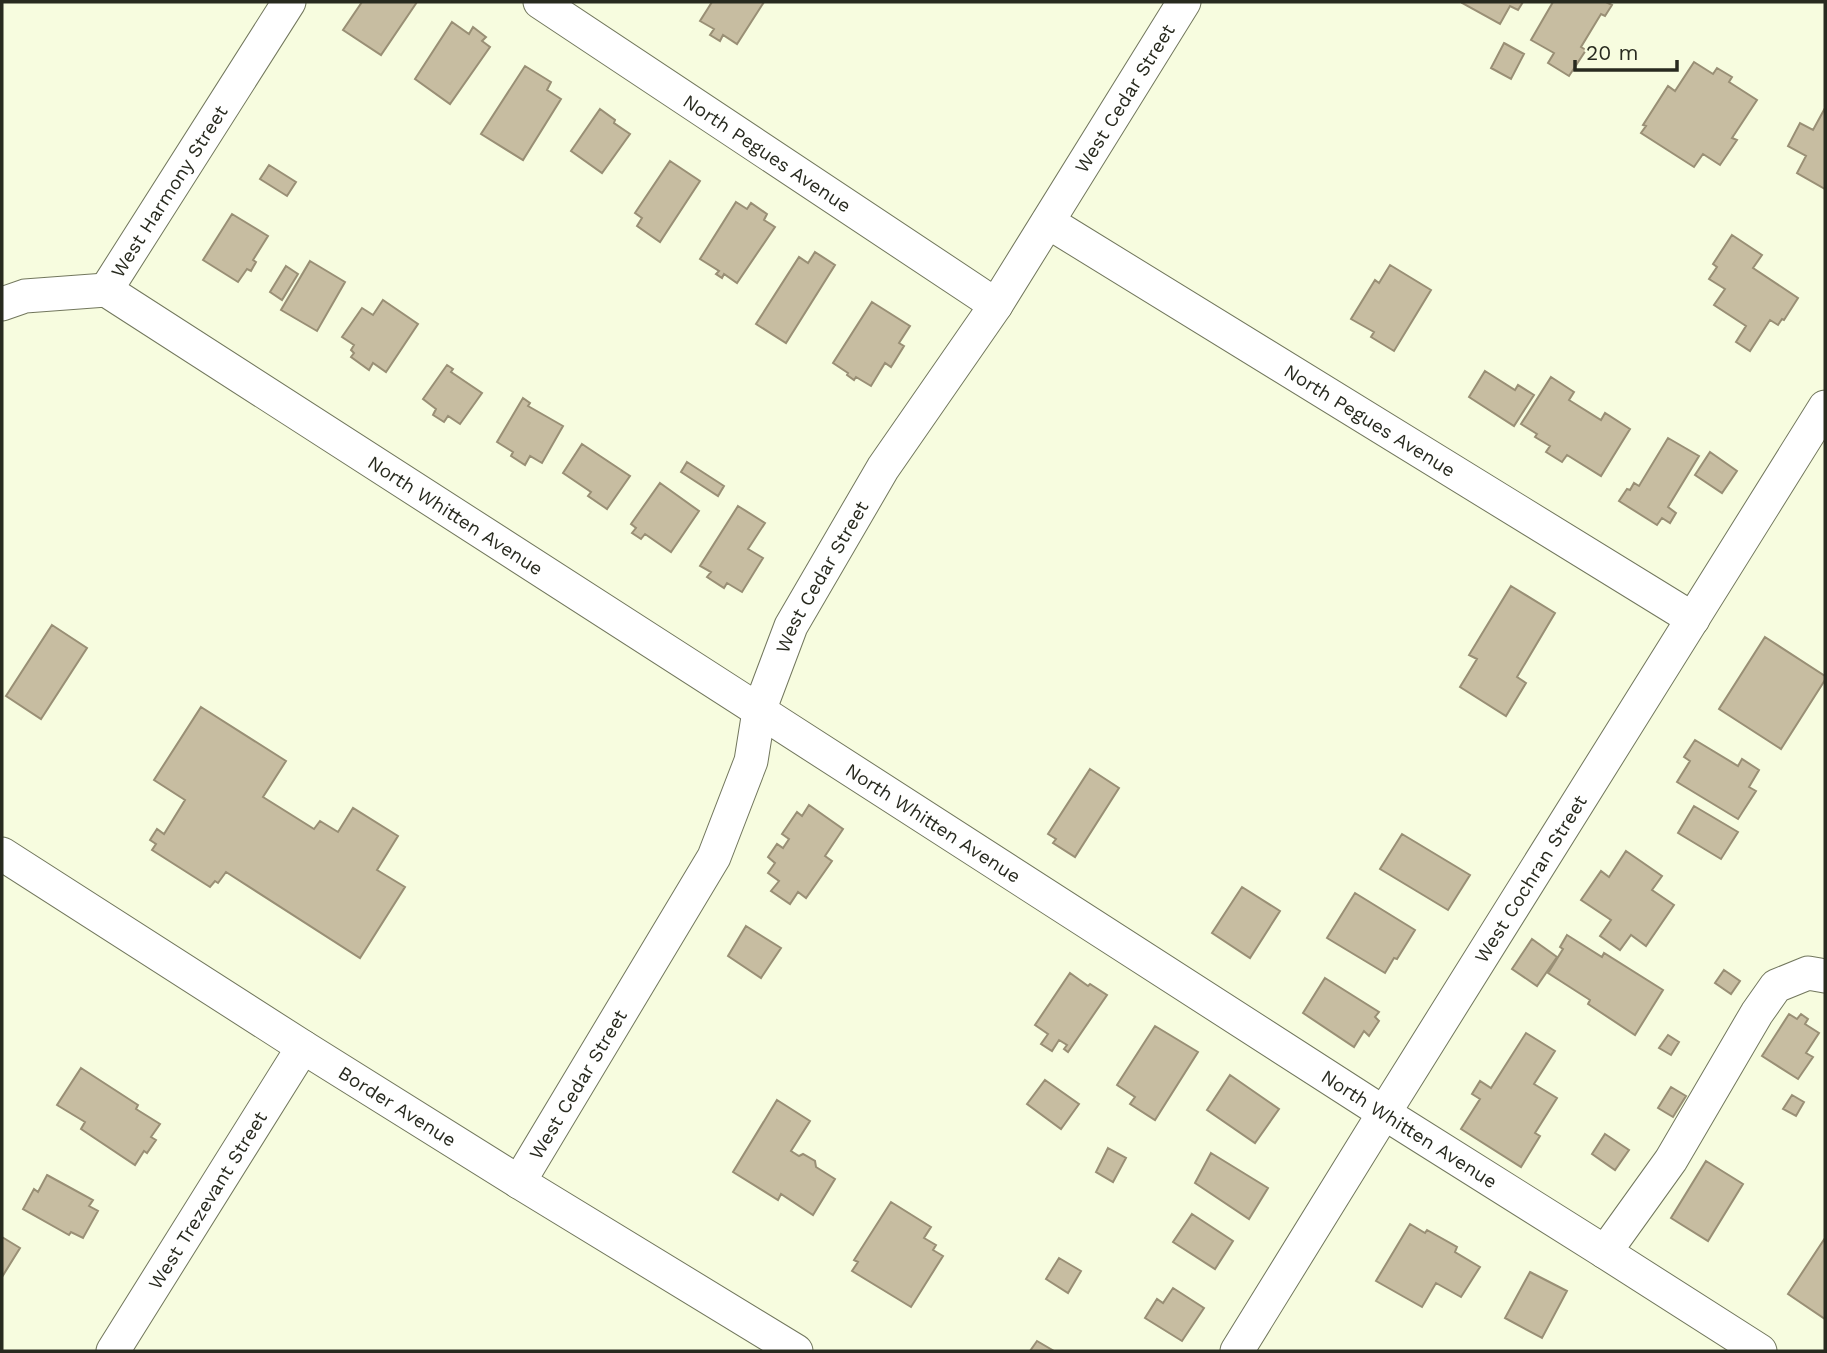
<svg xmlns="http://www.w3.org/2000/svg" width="1827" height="1353" font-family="'Work Sans',sans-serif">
  <rect width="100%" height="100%" fill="#f7fcdf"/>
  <path fill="#c7bda1" stroke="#998f75" stroke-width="2" d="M 362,2 L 417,2 L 381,55 L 343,30 Z
    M 712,2 L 764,2 L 737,44 L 723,35 L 720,41 L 710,35 L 714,29 L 700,21 Z
    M 1462,2 L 1523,2 L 1518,10 L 1510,6 L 1500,24 L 1462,3 Z
    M 1553,2 L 1606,2 L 1612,5 L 1605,16 L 1601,14 L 1581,47 L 1586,50 L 1569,76 L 1548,63 L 1554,53 L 1531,40 Z
    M 452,22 L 469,34 L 473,27 L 486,37 L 482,41 L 490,47 L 450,104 L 415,79 Z
    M 1504,43 L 1524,54 L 1511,79 L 1491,68 Z
    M 1694,62 L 1713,74 L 1717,68 L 1732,77 L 1729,82 L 1757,100 L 1732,138 L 1737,140 L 1720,165 L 1703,154 L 1694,167 L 1641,133 L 1646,126 L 1643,125 L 1668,86 L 1675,91 Z
    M 525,66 L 551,82 L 547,90 L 561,99 L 523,160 L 481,134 Z
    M 1825,108 L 1825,189 L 1797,173 L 1806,156 L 1788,146 L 1800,123 L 1813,130 Z
    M 600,109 L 615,120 L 614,123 L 630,134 L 602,173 L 571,151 Z
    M 670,161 L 700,181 L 660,242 L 637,226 L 642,218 L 635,213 Z
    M 269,165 L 296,182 L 287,196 L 260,179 Z
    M 736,202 L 747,209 L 751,203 L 767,214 L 764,220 L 775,227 L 737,283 L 724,274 L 722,278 L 716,274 L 719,271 L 700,259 Z
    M 232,214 L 268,236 L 253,260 L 256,262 L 251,271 L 247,269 L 238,282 L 203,260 Z
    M 1732,235 L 1762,255 L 1753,268 L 1798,298 L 1784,320 L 1782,319 L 1778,325 L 1770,320 L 1750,351 L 1736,342 L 1746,326 L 1714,305 L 1725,289 L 1709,279 L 1717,267 L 1713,264 Z
    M 815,252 L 835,265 L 786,343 L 756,324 L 799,257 L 808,263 Z
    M 310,261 L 345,282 L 317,331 L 281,310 Z
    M 1390,265 L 1431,290 L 1394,351 L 1371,337 L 1374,332 L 1351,319 L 1375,280 L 1379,283 Z
    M 286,266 L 298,274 L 282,300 L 270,292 Z
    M 383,300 L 418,324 L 386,372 L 373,363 L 369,370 L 351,357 L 354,353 L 351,350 L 354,345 L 342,337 L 362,308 L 373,315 Z
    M 872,302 L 910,326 L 899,343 L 904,346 L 891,367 L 885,363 L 871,386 L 856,377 L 854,380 L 847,375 L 848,373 L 833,363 Z
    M 447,365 L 453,369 L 451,372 L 482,393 L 460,424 L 448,416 L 444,422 L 433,415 L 436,409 L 423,399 Z
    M 1485,371 L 1515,390 L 1518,385 L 1534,395 L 1514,426 L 1469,397 Z
    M 1551,377 L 1574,392 L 1569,400 L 1601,420 L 1605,413 L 1630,429 L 1601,476 L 1567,455 L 1562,462 L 1546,452 L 1550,446 L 1535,437 L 1537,434 L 1521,424 Z
    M 523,398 L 530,403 L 528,406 L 563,426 L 542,463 L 530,456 L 525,465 L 511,456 L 513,452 L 497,442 Z
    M 1668,438 L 1699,456 L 1668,507 L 1676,513 L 1670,523 L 1662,518 L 1657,525 L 1619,501 L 1627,489 L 1630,490 L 1634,483 L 1639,486 Z
    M 582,444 L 630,476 L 607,509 L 588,496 L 591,492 L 563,473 Z
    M 1710,452 L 1737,471 L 1722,493 L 1695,475 Z
    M 687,462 L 724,486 L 718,496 L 681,472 Z
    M 660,483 L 699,511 L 671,552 L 645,534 L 641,539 L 632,533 L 636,528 L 631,524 Z
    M 738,506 L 765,523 L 748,549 L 763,558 L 742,592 L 727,583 L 724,588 L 707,577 L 711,572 L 700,566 Z
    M 1511,586 L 1555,613 L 1517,677 L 1526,683 L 1506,716 L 1460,687 L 1477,659 L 1469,655 Z
    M 52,625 L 87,648 L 41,719 L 6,696 Z
    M 1765,637 L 1825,676 L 1825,680 L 1781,749 L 1719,709 Z
    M 201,707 L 286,761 L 263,797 L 314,829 L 320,821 L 338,832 L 353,808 L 398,836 L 377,870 L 405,887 L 360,958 L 226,872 L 218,883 L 215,881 L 210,887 L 152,850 L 156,844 L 150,840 L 157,829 L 164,834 L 185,800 L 154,780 Z
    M 1695,740 L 1738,766 L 1742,759 L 1759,770 L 1749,787 L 1756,791 L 1738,819 L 1677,782 L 1690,761 L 1684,757 Z
    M 1090,769 L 1119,788 L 1075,857 L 1053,843 L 1056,839 L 1048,834 Z
    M 809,805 L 843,829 L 825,856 L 832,861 L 806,898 L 798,892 L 790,904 L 771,891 L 779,881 L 768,873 L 775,863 L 768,857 L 777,844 L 783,848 L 789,839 L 782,834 L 797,812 L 802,816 Z
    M 1694,806 L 1738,832 L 1721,859 L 1678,833 Z
    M 1402,834 L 1470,875 L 1448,910 L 1380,869 Z
    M 1626,851 L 1662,876 L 1652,890 L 1674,905 L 1646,946 L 1631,935 L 1620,950 L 1600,936 L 1611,920 L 1581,900 L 1601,871 L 1609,877 Z
    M 1242,887 L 1280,911 L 1250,958 L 1212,933 Z
    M 1355,893 L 1415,930 L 1397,959 L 1394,958 L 1385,973 L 1327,938 Z
    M 746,926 L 781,948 L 761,978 L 728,956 Z
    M 1567,935 L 1602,957 L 1604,953 L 1663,990 L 1635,1035 L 1588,1004 L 1590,1000 L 1548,973 L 1563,949 L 1560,947 Z
    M 1532,939 L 1557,957 L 1537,986 L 1512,969 Z
    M 1724,970 L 1740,981 L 1731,994 L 1715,983 Z
    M 1070,973 L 1088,986 L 1090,984 L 1107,995 L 1068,1052 L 1064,1049 L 1067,1045 L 1059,1040 L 1052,1051 L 1041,1044 L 1048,1034 L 1035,1025 Z
    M 1325,978 L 1379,1012 L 1375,1017 L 1379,1021 L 1369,1036 L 1364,1031 L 1354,1047 L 1303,1013 Z
    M 1789,1014 L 1797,1019 L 1801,1014 L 1808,1019 L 1805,1024 L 1819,1033 L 1806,1053 L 1813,1057 L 1798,1079 L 1762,1056 Z
    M 1155,1026 L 1198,1052 L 1155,1120 L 1130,1104 L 1135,1097 L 1117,1085 Z
    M 1526,1033 L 1555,1051 L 1534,1084 L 1557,1098 L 1535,1133 L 1540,1136 L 1521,1167 L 1461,1129 L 1480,1099 L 1472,1094 L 1480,1081 L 1491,1088 Z
    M 1668,1035 L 1679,1042 L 1671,1055 L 1659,1048 Z
    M 81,1068 L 138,1105 L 136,1109 L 160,1124 L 151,1137 L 156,1140 L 147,1153 L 144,1151 L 135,1165 L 81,1129 L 85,1122 L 57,1105 Z
    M 1230,1075 L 1279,1109 L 1255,1143 L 1207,1110 Z
    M 1045,1080 L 1079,1104 L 1061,1129 L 1027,1104 Z
    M 1671,1087 L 1686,1096 L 1673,1117 L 1658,1108 Z
    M 1792,1095 L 1804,1102 L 1796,1116 L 1783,1109 Z
    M 777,1100 L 810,1121 L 791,1151 L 799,1156 L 803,1154 L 815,1161 L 816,1167 L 835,1179 L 813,1215 L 781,1194 L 778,1200 L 733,1172 Z
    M 1605,1134 L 1629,1150 L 1615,1170 L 1592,1154 Z
    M 1108,1148 L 1126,1158 L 1113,1182 L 1096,1172 Z
    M 1211,1153 L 1268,1188 L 1249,1219 L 1195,1183 Z
    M 1706,1161 L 1743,1184 L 1708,1241 L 1671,1218 Z
    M 47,1175 L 93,1200 L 89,1206 L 98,1211 L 83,1238 L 71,1232 L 69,1235 L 23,1209 L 34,1189 L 38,1192 Z
    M 891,1202 L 931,1227 L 924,1238 L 936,1245 L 933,1250 L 943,1256 L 911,1307 L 852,1271 L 858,1262 L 854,1260 Z
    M 1192,1214 L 1233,1241 L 1215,1269 L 1173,1242 Z
    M 1410,1224 L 1425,1233 L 1427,1230 L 1457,1247 L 1455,1252 L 1480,1267 L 1461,1297 L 1436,1283 L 1422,1307 L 1376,1281 Z
    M 2,1237 L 20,1248 L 2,1277 Z
    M 1825,1238 L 1825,1319 L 1788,1294 Z
    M 1059,1258 L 1081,1271 L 1068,1293 L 1046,1279 Z
    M 1530,1272 L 1567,1291 L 1542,1338 L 1505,1318 Z
    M 1173,1288 L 1204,1308 L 1182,1341 L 1145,1318 L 1157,1299 L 1163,1303 Z
    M 1037,1341 L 1054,1351 L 1030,1351 Z"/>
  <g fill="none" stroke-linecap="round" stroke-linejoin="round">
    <defs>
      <g id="minor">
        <path id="s1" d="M 540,2 L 996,305"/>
        <path id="s2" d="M 1048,222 L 1693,619"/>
        <path id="s3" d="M 106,290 L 1384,1113 L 1605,1252 L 1760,1351"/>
        <path id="s4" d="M 106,290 L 289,2"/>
        <path d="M 2,304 L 25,296 L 106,290"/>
        <path id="s5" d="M 2,854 L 303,1047 L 519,1182 L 796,1351"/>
        <path id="s6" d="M 519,1182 L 714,857 L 751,761 L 759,711 L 791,626 L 883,468 L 996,305 L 1184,2"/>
        <path d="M 1605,1252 L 1671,1160 L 1757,1013 L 1776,986 L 1808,973 L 1825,976"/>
        <path id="s7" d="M 113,1351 L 303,1047"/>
        <path id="s8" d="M 1237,1351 L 1384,1113 L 1825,407"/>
      </g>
    </defs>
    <use href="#minor" stroke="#72775d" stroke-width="35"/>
    <use href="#minor" stroke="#fff" stroke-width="33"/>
  </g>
  <g text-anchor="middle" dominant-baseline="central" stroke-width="5" stroke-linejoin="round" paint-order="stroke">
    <g font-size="19" fill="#282a1f" stroke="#f7fcdf">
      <text stroke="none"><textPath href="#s6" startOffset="1248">West Cedar Street</textPath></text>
      <text stroke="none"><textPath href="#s1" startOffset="273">North Pegues Avenue</textPath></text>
      <text stroke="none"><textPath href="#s4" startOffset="117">West Harmony Street</textPath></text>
      <text stroke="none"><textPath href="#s2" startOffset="378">North Pegues Avenue</textPath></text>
      <text stroke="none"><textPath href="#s3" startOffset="416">North Whitten Avenue</textPath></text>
      <text stroke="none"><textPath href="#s6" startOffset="681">West Cedar Street</textPath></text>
      <text stroke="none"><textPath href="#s3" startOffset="984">North Whitten Avenue</textPath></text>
      <text stroke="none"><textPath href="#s8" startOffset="556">West Cochran Street</textPath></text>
      <text stroke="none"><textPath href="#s6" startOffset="114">West Cedar Street</textPath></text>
      <text stroke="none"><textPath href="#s5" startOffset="469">Border Avenue</textPath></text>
      <text stroke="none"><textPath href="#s3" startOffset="1550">North Whitten Avenue</textPath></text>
      <text stroke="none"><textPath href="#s7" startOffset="178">West Trezevant Street</textPath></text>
    </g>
  </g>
  <rect width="1827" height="1353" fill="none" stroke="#282a1f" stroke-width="7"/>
  <path d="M1575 60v10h102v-10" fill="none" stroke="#282a1f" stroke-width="3.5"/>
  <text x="1586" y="60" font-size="21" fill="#282a1f" stroke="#f7fcdf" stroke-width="5" paint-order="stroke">20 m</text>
</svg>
